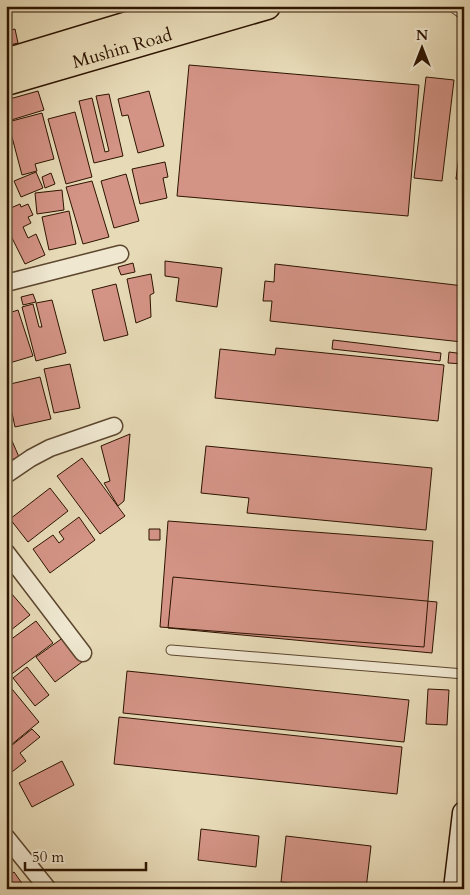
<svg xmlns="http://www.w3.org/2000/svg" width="470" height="895" font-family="Cardo,serif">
  <rect width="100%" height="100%" fill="#e7dab7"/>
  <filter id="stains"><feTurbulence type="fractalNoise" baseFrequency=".004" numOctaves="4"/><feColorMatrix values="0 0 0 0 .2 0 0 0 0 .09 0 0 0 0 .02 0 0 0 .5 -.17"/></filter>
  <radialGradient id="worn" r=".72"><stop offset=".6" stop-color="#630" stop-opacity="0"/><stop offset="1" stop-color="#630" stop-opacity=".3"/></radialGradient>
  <path fill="#d39385" stroke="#2d1400" d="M 15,29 L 18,43 L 6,46 L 6,31 Z
    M 189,65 L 419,85 L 408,216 L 177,196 Z
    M 426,77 L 454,80 L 442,181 L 414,178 Z
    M 38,91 L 44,110 L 8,121 L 6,100 Z
    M 149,91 L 164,146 L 138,153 L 128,115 L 122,116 L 118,99 Z
    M 109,94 L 123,156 L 94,163 L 79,101 L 92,98 L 105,152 L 109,151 L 96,96 Z
    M 75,112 L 92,177 L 66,184 L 48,119 Z
    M 42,113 L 54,159 L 35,164 L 37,171 L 22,175 L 8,122 Z
    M 464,115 L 464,180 L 456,179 Z
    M 165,162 L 168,177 L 163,178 L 167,198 L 140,204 L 132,169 Z
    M 36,172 L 43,188 L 21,197 L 14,181 Z
    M 51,173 L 55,184 L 45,188 L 42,177 Z
    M 126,174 L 139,221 L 114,228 L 101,181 Z
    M 92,181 L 109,237 L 83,244 L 66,187 Z
    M 62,190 L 64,210 L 37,214 L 35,193 Z
    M 20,204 L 21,207 L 28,204 L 33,215 L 28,217 L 31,223 L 23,227 L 28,238 L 36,234 L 45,255 L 25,264 L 6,226 L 6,210 Z
    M 69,211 L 76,244 L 49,250 L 42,217 Z
    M 165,261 L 222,268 L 217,307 L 176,301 L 179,278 L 165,276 Z
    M 133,263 L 135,272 L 121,275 L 118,267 Z
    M 275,264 L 464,286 L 462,342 L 270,321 L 272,301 L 263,301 L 265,281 L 274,282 Z
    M 151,274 L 154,293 L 150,295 L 151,317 L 136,323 L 127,279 Z
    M 116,284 L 128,335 L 104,341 L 92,290 Z
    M 33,294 L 36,302 L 23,305 L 21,297 Z
    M 52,300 L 66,353 L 36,361 L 22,307 L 33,304 L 39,327 L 42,327 L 36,303 Z
    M 18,310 L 33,356 L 6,364 L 6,314 Z
    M 333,340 L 441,353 L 440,361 L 332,349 Z
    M 276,348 L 444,365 L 438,421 L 215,398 L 220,349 L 275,355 Z
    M 449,352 L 464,354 L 464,364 L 448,363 Z
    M 70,364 L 80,408 L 54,413 L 44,369 Z
    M 40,377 L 51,419 L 15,427 L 6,385 Z
    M 6,427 L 19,457 L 6,462 Z
    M 130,434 L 124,501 L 118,506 L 104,483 L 110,481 L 101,446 Z
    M 206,446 L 432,468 L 426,530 L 247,513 L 249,498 L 201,493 Z
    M 82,458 L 125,516 L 100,534 L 57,476 Z
    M 50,488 L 68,511 L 28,542 L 10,519 Z
    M 79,517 L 95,540 L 50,573 L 33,549 L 53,535 L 59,543 L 64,539 L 59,532 Z
    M 168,521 L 433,541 L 424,647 L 160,627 Z
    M 149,529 L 160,529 L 160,540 L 149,540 Z
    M 173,577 L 437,602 L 432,653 L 168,628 Z
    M 11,593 L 30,615 L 6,634 L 6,597 Z
    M 36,621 L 53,643 L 9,676 L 6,672 L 6,643 Z
    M 64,637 L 82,662 L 55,682 L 36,657 Z
    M 27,667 L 49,695 L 35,706 L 13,678 Z
    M 127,671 L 409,700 L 404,742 L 123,713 Z
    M 12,689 L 39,722 L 6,749 L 6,694 Z
    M 428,689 L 449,690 L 447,725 L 426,724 Z
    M 119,717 L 402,747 L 397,794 L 114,764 Z
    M 32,729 L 40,737 L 20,753 L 26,761 L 8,775 L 6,772 L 6,750 Z
    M 62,761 L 74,785 L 32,807 L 19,783 Z
    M 201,829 L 259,836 L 256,867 L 198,860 Z
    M 286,836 L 371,846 L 366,889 L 338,889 L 281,882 Z
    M 14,872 L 26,889 L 6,889 L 6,878 Z"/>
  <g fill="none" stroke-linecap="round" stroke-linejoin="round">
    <defs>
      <path id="lane" d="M 451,6 L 464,15
        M 171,650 L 464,674"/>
      <path id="street" d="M 6,283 L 120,254
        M 6,475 L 31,458 L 50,448 L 114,426
        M 6,552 L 83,653
        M 6,837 L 48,889"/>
      <path id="secondary" d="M 455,889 L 464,813"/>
      <g id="primary">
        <path d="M 6,62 L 191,6"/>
        <path id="s1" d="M 6,82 L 267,6"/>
      </g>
    </defs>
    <use href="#lane" stroke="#5c462e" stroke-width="11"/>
    <use href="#street" stroke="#5c462e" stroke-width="19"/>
    <use href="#secondary" stroke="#2d1400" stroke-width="25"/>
    <use href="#primary" stroke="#2d1400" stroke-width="29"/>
    <use href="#lane" stroke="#efe7d0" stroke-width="9"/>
    <use href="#street" stroke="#efe7d0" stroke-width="16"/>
    <use href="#secondary" stroke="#efe7d0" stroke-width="22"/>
    <use href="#primary" stroke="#e7dab7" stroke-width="26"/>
  </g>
  <g text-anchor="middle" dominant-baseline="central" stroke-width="4.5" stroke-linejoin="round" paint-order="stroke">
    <g font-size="18" fill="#2d1400" stroke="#efe7d0">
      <text stroke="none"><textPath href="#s1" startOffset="121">Mushin Road</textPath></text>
    </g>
  </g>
  <rect width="470" height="895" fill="none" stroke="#e7dab7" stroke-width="25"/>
  <rect x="8" y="8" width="455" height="880" fill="none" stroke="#2d1400" stroke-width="2.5"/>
  <rect x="12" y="12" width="445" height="870" fill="none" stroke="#2d1400"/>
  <g transform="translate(422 48)" stroke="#efe7d0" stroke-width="4" paint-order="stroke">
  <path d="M0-4L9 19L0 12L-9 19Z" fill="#2d1400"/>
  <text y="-8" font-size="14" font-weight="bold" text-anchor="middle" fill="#2d1400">N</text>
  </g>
  <path d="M25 862v8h121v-8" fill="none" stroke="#2d1400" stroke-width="2.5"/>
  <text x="32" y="862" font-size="15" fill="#2d1400" stroke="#efe7d0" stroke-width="4" paint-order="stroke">50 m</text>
  <rect width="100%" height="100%" filter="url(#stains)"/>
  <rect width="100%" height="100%" fill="url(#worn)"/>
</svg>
